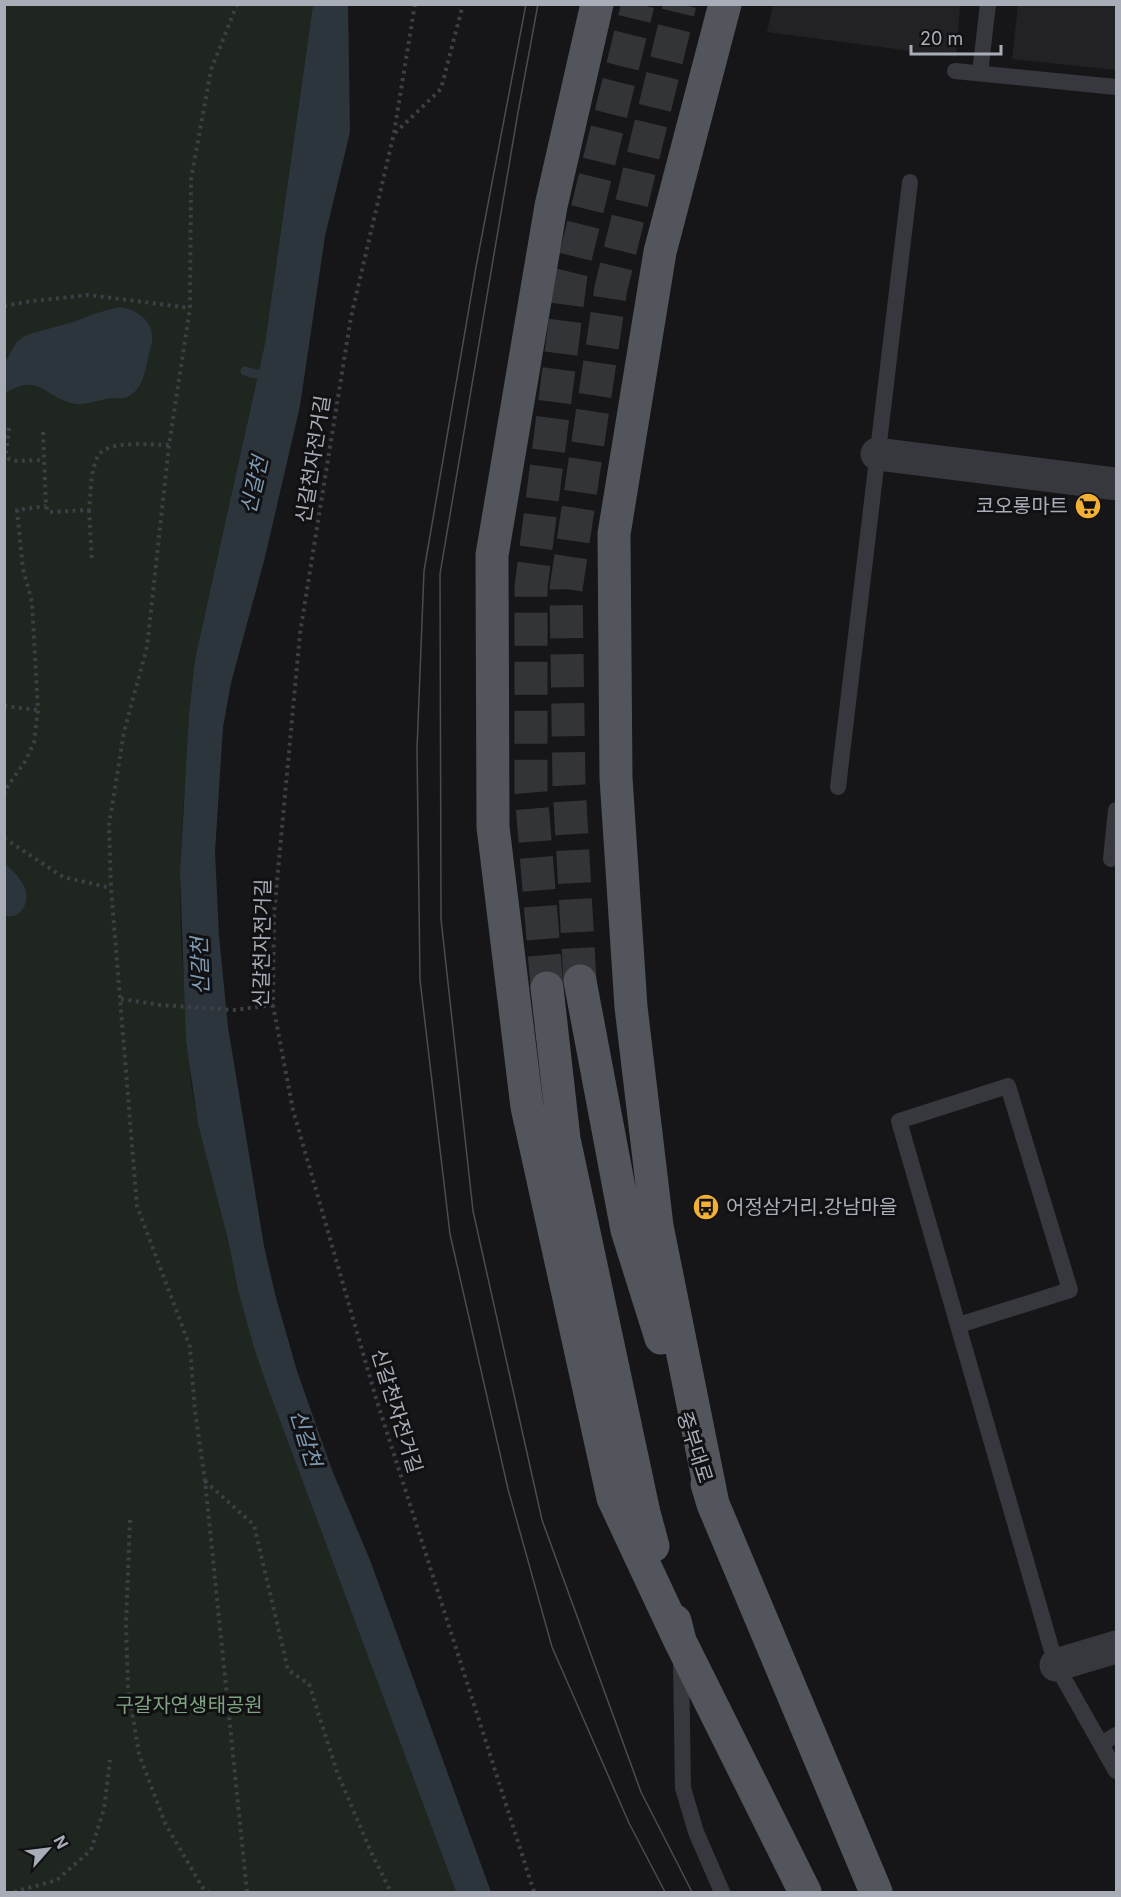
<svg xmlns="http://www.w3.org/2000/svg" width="1121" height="1897" font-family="Inter,'Noto Sans KR',sans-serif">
  <rect width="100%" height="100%" fill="#161618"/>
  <path fill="#222225" d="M 773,5 L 960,5 L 956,57 L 767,32 Z
    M 1018,5 L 1116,5 L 1116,70 L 1012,59 Z"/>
  <path fill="#1e261f" d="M 4,5 L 313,5 L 265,343 L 195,659 L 183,810 L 180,872 L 181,939 L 191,1083 L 198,1124 L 228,1240 L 238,1290 L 267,1386 L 456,1892 L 5,1892 Z"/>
  <path fill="#2c353c" d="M 313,5 L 348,5 L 350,132 L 325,236 L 300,406 L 265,557 L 231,683 L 223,727 L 215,852 L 219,936 L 228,1027 L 264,1246 L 275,1294 L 297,1371 L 332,1470 L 370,1560 L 491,1892 L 456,1892 L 267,1386 L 253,1344 L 238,1290 L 228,1240 L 198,1124 L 186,1041 L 180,872 L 189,715 L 195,659 L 265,343 Z
    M 120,307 C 136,309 154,321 152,340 C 152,344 150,349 149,353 C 146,369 142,395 123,398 C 120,399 116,398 113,398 C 98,399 84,408 68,402 C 40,392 39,374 5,393 L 5,362 L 16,343 L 23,337 L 33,333 L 73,322 L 97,313 Z
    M 5,863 C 17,875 35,892 22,910 C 18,916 12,917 5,916 Z"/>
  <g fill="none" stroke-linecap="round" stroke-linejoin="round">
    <path stroke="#2c353c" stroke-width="9" d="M 245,371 L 267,377"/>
    <path stroke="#333438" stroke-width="33" stroke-dasharray="33 16" stroke-linecap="butt" d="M 580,981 L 569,784 L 566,589 L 611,288 L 680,4
      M 547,988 L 531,791 L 531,587 L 571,275 L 638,4"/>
    <path stroke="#3d3f44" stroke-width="4" stroke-dasharray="3 4.5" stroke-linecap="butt" d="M 237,4 L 211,70 L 191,179 L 190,308 L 169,445 L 147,647 L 124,732 L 109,825 L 111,888 L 137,1206 L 190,1347 L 195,1411 L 205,1481 L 247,1892
      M 415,4 L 394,133 L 351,317 L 300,633 L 274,914 L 273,1005 L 293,1110 L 375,1395 L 534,1892
      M 395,133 L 441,89 L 463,4
      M 4,306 L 32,301 L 89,295 L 190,308
      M 9,428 L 6,453 L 9,459 L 17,461 L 44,460
      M 43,432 L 46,506 L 48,512 L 89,510 C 91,494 90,473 97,458 C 104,439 152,445 169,445
      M 89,510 L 92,562
      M 4,706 L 38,710
      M 4,795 L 8,786 L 26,760 L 34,742 L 38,710 L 32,602 L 23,569 L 17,510 L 46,506
      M 4,838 L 63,877 L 111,888
      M 121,999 L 160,1005 L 234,1010 L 273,1005
      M 205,1481 L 254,1525 L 288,1670 L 309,1684 L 337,1772 L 371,1852 L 391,1892
      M 130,1520 L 126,1624 L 128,1688 L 139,1754 L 165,1823 L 202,1887 L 209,1892
      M 14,1892 L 57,1880 L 91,1850 L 104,1809 L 110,1760"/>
    <path stroke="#37383d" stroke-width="16" d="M 955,71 L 1116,87
      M 980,73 L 988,4
      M 838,787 L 910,182
      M 1111,859 L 1116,810
      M 959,1325 L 1070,1290 L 1008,1086 L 899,1121 L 1056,1665 L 1116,1771
      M 681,1660 L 683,1788 L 696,1832 L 722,1892
      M 1101,1744 L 1116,1735"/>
    <path stroke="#37383d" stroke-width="33" d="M 877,454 L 1116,484
      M 1056,1665 L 1116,1647"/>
    <path stroke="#53555c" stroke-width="33" d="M 597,4 L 551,206 L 492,555 L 493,827 L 527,1107 L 613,1498 L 680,1641
      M 580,981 L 627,1230 L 661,1338
      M 547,988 L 564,1139 L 644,1513 L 653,1546
      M 707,1484 L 713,1504 L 876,1892
      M 713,1504 L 657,1226 L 631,1007 L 616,778 L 614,534 L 660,252 L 725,4
      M 675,1621 L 680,1641 L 805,1892"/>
    <path stroke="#4a4c52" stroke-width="1.5" d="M 526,4 L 476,267 L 424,571 L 417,749 L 420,980 L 450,1234 L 508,1489 L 552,1647 L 629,1823 L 665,1892
      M 538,4 L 517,118 L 440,574 L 441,919 L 473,1211 L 542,1520 L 641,1792 L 692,1892"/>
  </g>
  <defs>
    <symbol id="supermarket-disc" viewBox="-11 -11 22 22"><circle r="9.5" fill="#f2b134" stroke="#111113"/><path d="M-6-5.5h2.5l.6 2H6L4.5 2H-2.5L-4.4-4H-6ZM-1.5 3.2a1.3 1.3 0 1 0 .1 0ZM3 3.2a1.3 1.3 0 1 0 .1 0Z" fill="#111"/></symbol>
    <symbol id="bus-disc" viewBox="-11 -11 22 22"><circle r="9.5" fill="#f2b134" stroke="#111113"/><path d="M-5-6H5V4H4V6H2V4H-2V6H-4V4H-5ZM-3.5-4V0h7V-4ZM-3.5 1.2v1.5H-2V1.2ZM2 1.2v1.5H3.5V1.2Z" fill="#111"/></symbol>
  </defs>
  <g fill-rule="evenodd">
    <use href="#supermarket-disc" x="1073" y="491" width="30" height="30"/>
    <use href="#bus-disc" x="691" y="1192" width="30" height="30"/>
  </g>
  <g text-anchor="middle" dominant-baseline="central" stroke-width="6" stroke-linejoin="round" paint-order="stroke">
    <g font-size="20" fill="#a8adb8" stroke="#111113">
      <text transform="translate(313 459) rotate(-81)">신갈천자전거길</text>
      <text transform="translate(262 943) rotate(-89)">신갈천자전거길</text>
      <text transform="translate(397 1411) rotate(73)">신갈천자전거길</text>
      <text transform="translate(695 1447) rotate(72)">중부대로</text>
    </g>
    <g font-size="20" fill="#a8adb8" stroke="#111113" text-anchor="end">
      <text x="1068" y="506">코오롱마트</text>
      <text x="726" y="1207" text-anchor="start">어정삼거리.강남마을</text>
    </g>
    <g font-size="20" fill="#7fa381" stroke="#111113">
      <text x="189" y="1705">구갈자연생태공원</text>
    </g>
    <g font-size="21" font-style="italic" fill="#7f9bb3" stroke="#111113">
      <text transform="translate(254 485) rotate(-77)">신갈천</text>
      <text transform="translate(200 966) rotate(-92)">신갈천</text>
      <text transform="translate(306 1438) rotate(73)">신갈천</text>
    </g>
  </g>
  <rect width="1121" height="1897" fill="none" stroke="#a8adb8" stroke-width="12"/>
  <g transform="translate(48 1849) rotate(62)" stroke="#111113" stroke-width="4.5" paint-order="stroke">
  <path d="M0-4.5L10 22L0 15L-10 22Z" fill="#a8adb8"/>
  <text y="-9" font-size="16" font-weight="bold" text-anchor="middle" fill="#a8adb8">N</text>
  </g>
  <path d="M911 45v9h90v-9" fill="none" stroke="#a8adb8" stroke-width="3"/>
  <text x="920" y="45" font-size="18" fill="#a8adb8" stroke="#111113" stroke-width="4.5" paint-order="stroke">20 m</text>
</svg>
